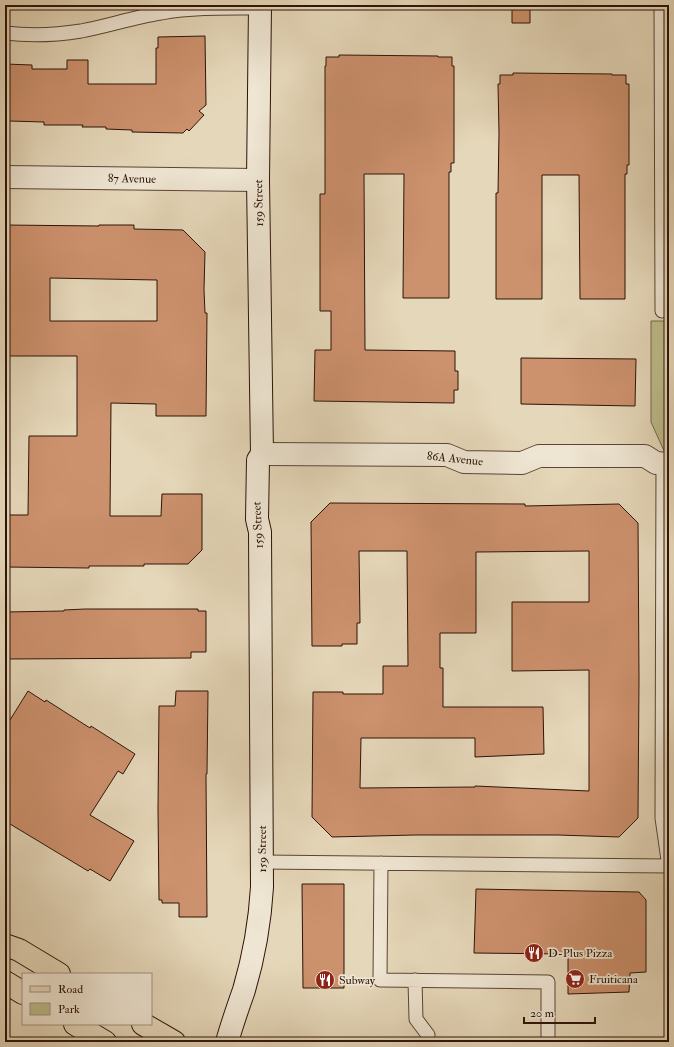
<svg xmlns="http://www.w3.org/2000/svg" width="674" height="1047" font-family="'IM FELL Double Pica',serif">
  <rect width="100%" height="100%" fill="#e5d7b9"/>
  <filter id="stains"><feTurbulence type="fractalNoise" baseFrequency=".005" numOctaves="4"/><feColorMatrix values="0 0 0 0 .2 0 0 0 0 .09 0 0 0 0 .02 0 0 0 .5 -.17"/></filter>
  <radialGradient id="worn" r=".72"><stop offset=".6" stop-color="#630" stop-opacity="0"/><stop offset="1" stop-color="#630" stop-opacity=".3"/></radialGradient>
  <path fill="#bcbc8a" stroke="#746848" d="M 651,321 L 669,321 L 669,453 L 665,453 L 651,422 Z"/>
  <path fill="#cc916d" stroke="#2d1307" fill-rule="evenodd" d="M 512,5 L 530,5 L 530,23 L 512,23 Z
    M 205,36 L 206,105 L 199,111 L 204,115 L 189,131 L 187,129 L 183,133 L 132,132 L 132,130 L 106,129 L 106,127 L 82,127 L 83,125 L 44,125 L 44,122 L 9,121 L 9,117 L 5,117 L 5,64 L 32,65 L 32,69 L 67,69 L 67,60 L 88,60 L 88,84 L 156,84 L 156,48 L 158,48 L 158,37 Z
    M 339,55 L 438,56 L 438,57 L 452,57 L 452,66 L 454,66 L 454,163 L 451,163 L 451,172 L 449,172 L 449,298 L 403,298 L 404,174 L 364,174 L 365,350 L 455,351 L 455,371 L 458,371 L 458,390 L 454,390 L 454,403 L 314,401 L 315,350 L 331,350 L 331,311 L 320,311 L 320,194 L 325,194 L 325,66 L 326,66 L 326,57 L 339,57 Z
    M 513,73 L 612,74 L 612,75 L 626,75 L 626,84 L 629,84 L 629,165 L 627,165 L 627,174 L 625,174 L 625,299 L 580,299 L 579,175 L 542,175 L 542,299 L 496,299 L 496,193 L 498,193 L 499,133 L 498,84 L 500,84 L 500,75 L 513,75 Z
    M 5,225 L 99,226 L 99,225 L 134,225 L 134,229 L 183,230 L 205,252 L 204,290 L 205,313 L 207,313 L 206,416 L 156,416 L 156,404 L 111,403 L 110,516 L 161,516 L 162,494 L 202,494 L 202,550 L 188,564 L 144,564 L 144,566 L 89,566 L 89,568 L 5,567 L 5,515 L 28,515 L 29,436 L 77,436 L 77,356 L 5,356 ZM 50,278 L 157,280 L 157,321 L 50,321 Z
    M 521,358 L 636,359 L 635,406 L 521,404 Z
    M 330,503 L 525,504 L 525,506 L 619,504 L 638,523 L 639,678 L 638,818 L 619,837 L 558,835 L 415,835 L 332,837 L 312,817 L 313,692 L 343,692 L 343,694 L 383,694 L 383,666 L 408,666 L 407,551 L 359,551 L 360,623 L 357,623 L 357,644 L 342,644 L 342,646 L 312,646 L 311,522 ZM 589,551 L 589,602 L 512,602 L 512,671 L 589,670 L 589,791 L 475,786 L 475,787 L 360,788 L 361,738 L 475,738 L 475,757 L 544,754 L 543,707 L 443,707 L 443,668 L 440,668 L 440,633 L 476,633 L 476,552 Z
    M 85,609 L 198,609 L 198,611 L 206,611 L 206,652 L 191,652 L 191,658 L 5,659 L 5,612 L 64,611 L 64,610 Z
    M 28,691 L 45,702 L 46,700 L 90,728 L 91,726 L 135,754 L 123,774 L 118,771 L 90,815 L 134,841 L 110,881 L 90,869 L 88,871 L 5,821 L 5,728 Z
    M 176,691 L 208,691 L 207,774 L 206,774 L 207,917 L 179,917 L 179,903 L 162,903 L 162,900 L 159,900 L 158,809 L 159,706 L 175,706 Z
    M 302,884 L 344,884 L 344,988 L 303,988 Z
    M 476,889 L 639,892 L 646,900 L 646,972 L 630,973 L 629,992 L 568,994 L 568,954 L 474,953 Z"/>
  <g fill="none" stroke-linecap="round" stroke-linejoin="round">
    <defs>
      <path id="lane" d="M 661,5 L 662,311
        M 5,33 C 30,36 56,35 81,31 C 108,26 134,17 161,13 C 193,7 227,8 260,8
        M 663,464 L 662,818 L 669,867
        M 262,862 L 669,866
        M 381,863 L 380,980 L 548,982 L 548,1042
        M 415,980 L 416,1019 L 428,1035"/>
      <path id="street" d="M 5,177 L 258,180
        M 262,454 L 447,455 L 464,462 L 522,463 L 539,456 L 645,456 L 656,463 L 669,464"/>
      <path id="secondary" d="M 227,1042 C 232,1024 238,1007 244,990 C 254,956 260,922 262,887 L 260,532 L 257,519 L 258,460 L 262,454 L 258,180 L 260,5"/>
      <path id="primary" d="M 5,945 L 19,950 L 59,974
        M 5,982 L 23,993
        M 75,1024 L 105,1042
        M 143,1024 L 174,1042"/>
    </defs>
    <use href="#lane" stroke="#5b4434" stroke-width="15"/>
    <use href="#street" stroke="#5b4434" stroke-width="24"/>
    <use href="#secondary" stroke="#2d1307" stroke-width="24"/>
    <use href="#primary" stroke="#2d1307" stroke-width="24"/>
    <use href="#lane" stroke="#eee5d2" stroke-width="13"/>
    <use href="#street" stroke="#eee5d2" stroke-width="22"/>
    <use href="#secondary" stroke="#eee5d2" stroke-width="22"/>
    <use href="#primary" stroke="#e5d7b9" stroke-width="22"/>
  </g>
  <defs>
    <symbol id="restaurant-disc" viewBox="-11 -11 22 22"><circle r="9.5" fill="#8f2418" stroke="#eee5d2"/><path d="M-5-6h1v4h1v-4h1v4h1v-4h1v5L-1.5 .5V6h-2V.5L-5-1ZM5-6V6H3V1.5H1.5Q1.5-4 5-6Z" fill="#fff"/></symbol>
    <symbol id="supermarket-disc" viewBox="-11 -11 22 22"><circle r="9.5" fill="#8f2418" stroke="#eee5d2"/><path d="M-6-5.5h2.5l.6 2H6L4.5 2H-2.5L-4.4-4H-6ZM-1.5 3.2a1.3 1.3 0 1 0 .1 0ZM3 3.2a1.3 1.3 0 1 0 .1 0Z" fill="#fff"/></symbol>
  </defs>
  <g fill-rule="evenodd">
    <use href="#restaurant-disc" x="523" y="942" width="22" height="22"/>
    <use href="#supermarket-disc" x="564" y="968" width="22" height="22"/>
    <use href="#restaurant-disc" x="314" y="969" width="22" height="22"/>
  </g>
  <g text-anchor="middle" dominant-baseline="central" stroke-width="3.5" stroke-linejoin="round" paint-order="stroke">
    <g font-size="12" fill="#2d1307" stroke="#eee5d2">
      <text transform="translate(132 179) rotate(1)">87 Avenue</text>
      <text transform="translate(259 203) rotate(-91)">159 Street</text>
      <text transform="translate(455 459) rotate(6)">86A Avenue</text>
      <text transform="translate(258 525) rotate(-93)">159 Street</text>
      <text transform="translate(262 849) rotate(-90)">159 Street</text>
    </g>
    <g font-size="12" fill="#2d1307" stroke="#eee5d2" text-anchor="start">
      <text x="548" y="953">D-Plus Pizza</text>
      <text x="589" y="979">Fruiticana</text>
      <text x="339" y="980">Subway</text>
    </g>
  </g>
  <rect width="674" height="1047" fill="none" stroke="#e5d7b9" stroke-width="20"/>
  <rect x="6" y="6" width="662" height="1035" fill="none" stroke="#2d1307" stroke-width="2"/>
  <rect x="10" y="10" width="654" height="1027" fill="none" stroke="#2d1307"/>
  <rect x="22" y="973" width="130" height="52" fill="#eee5d2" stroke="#a19181"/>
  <rect x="30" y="986" width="20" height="6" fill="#e5d7b9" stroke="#a19181"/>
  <text x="58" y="993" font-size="12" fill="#2d1307">Road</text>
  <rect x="30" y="1003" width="20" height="12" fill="#bcbc8a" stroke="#a19181"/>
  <text x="58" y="1013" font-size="12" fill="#2d1307">Park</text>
  <path d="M524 1017v6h71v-6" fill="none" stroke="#2d1307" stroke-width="2"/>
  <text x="530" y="1017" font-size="12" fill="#2d1307" stroke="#eee5d2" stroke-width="3" paint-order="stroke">20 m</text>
  <rect width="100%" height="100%" filter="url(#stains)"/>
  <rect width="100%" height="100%" fill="url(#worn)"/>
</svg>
